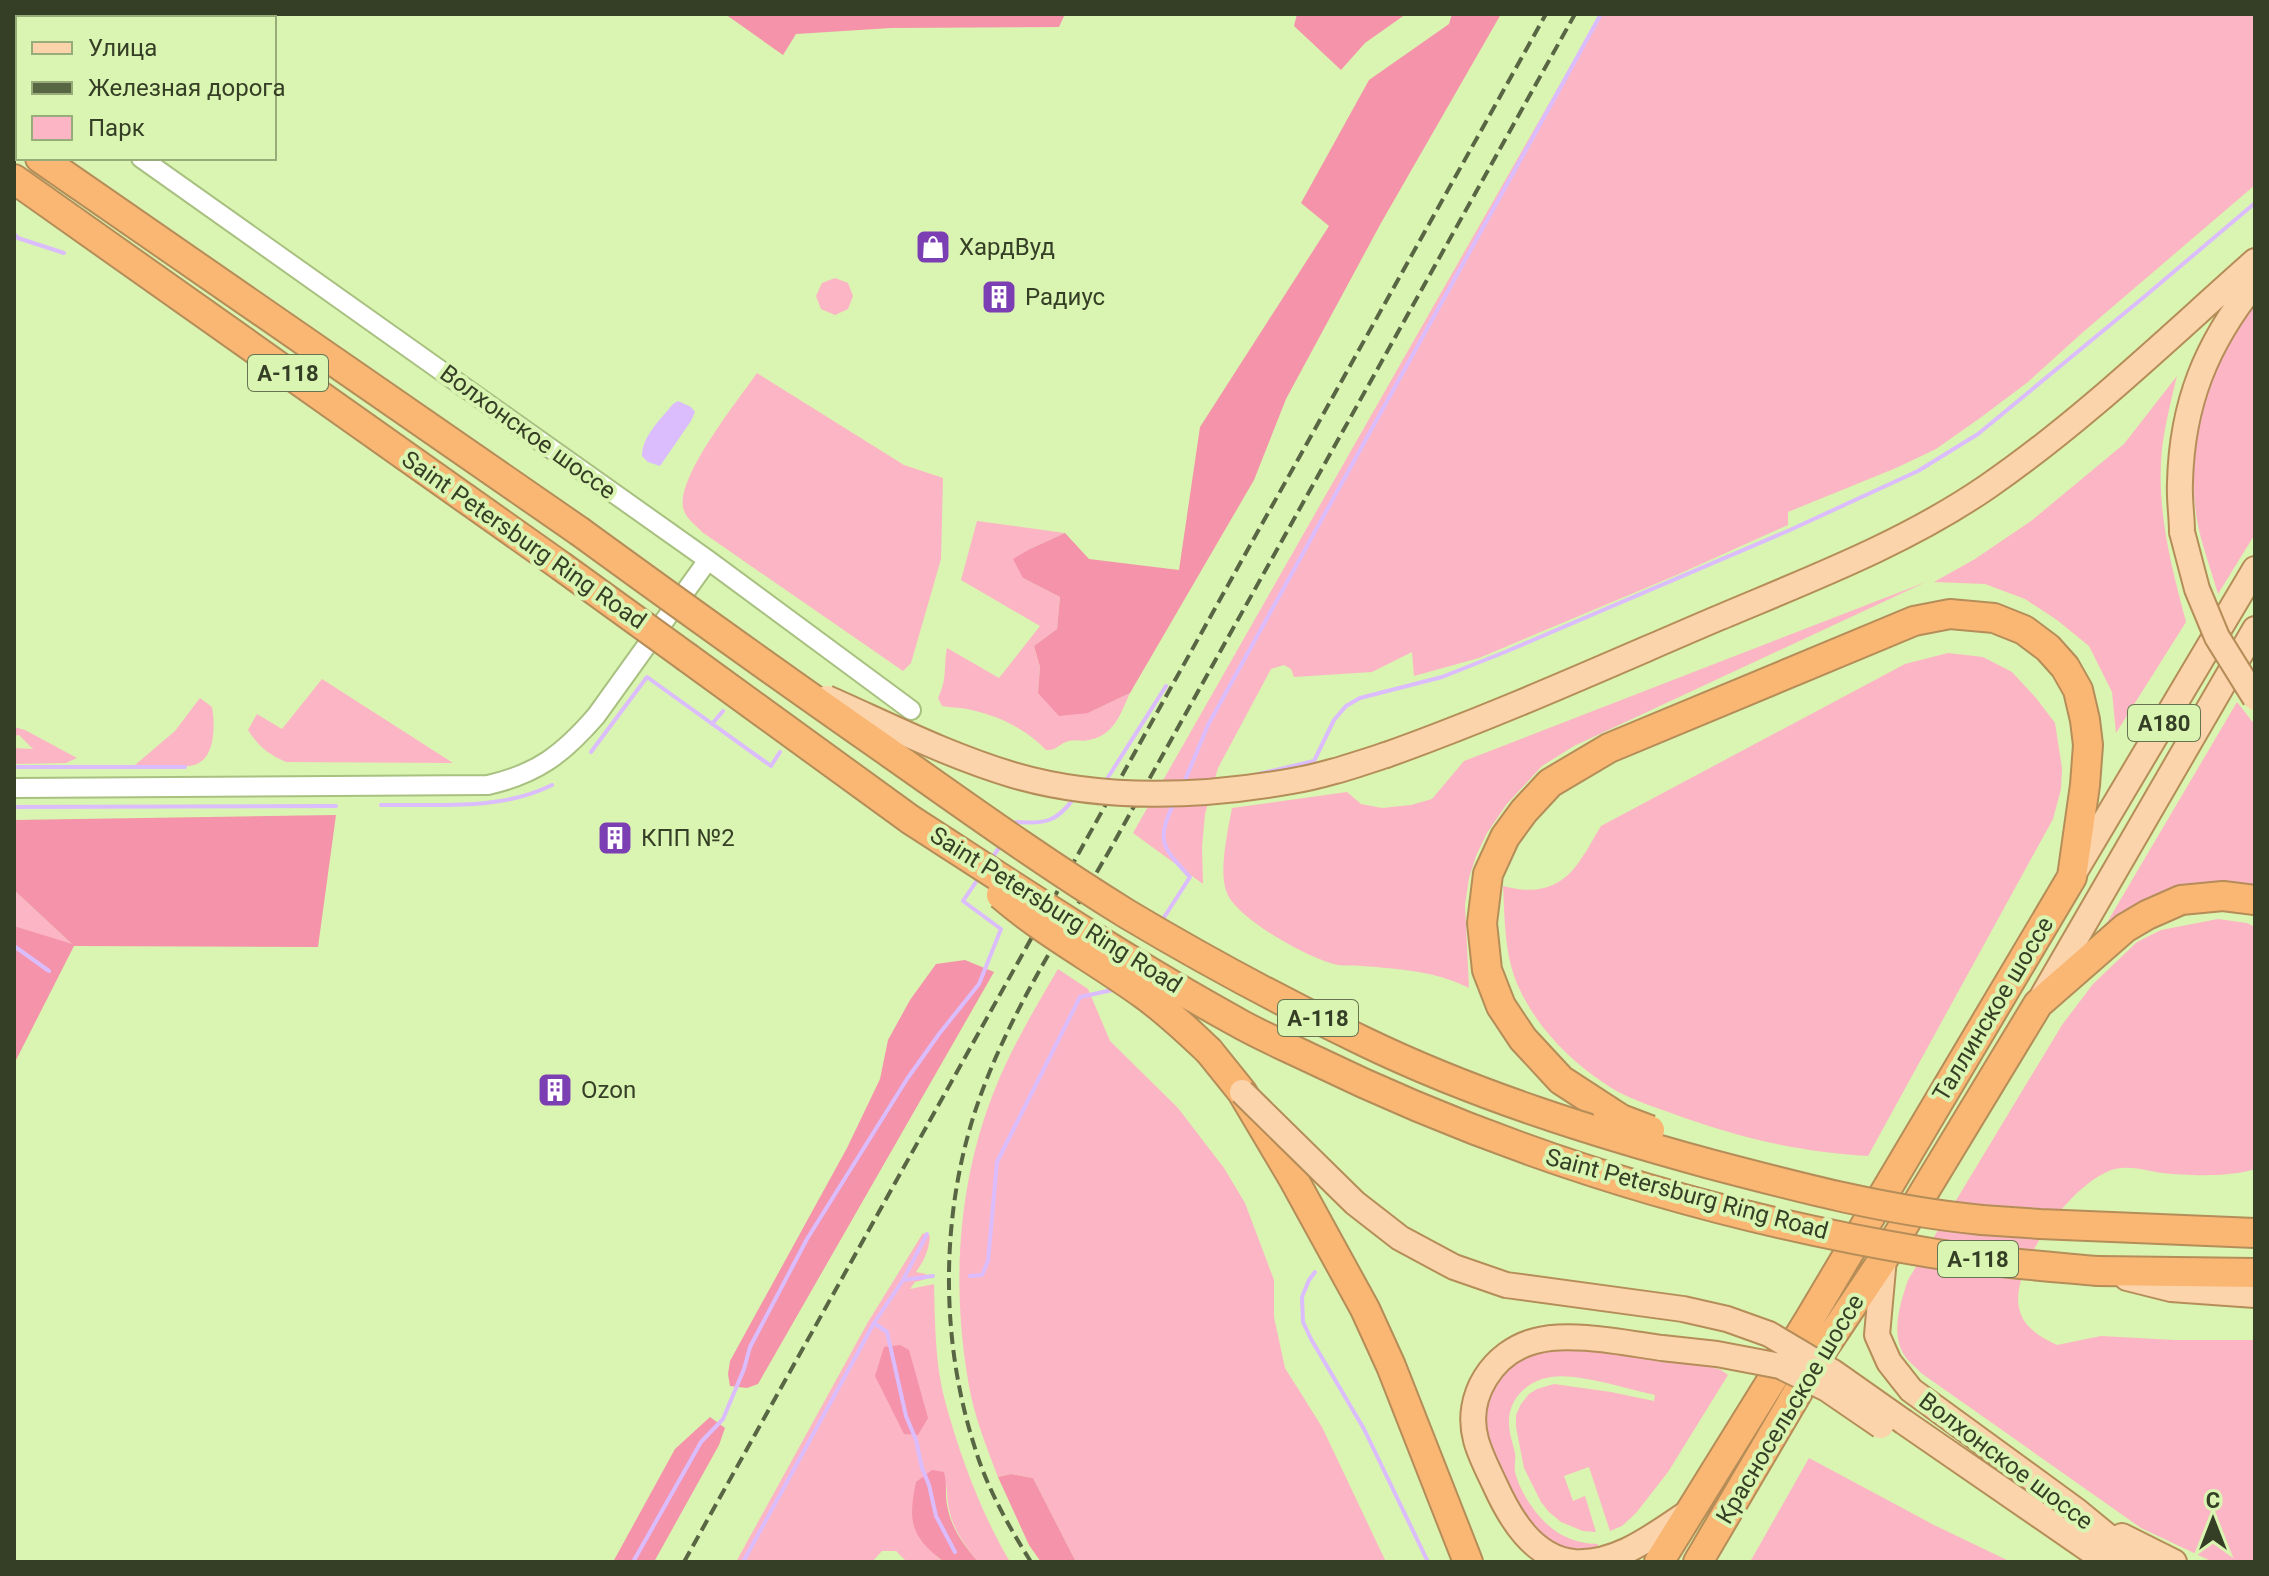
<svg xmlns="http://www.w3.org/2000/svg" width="2269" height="1576" font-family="Roboto,sans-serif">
  <rect width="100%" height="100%" fill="#daf4b2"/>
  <path fill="#fcb5c4" d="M 1600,14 L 2255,14 L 2255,185 L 2082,333 L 2028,382 L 1980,418 L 1936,449 L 1896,468 L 1788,512 L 1788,525 L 1679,574 L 1479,658 L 1414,676 L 1412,652 L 1372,672 L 1294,677 L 1291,669 L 1284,665 L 1271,669 L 1218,768 L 1205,814 L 1202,847 L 1203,884 L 1133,833 Z
    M 835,278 L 848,283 L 853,296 L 848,309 L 835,315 L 821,309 L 816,296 L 822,283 Z
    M 2255,297 L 2255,534 L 2218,594 C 2212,573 2204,551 2199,530 C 2186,472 2199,409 2222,355 C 2230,335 2244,316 2255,297 Z
    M 757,373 L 904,465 L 943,478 L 941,559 L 911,663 L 903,671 L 702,532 C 697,526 688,520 685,513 C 669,485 740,398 757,373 Z
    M 2177,376 C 2171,400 2165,425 2162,449 C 2156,509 2171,565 2186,622 L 2116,733 L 2112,692 L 2089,646 L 2057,620 L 2025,599 L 1985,584 L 1934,582 L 1975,559 L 2031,521 L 2124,444 Z
    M 977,521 L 1065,533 L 1030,549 L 1023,578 L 1060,597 L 1057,629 L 1034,646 L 1040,667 L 1038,693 L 1088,713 L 1130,693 C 1120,715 1114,735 1089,740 C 1082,742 1075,739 1069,741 C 1059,743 1057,751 1046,750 C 1025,728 997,715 967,709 C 959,707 950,708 942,706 L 938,698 C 948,677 943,669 947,648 L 999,678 L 1040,626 L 961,580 Z
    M 1926,582 L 1574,746 L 1542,766 L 1506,805 L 1487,833 L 1476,856 L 1469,878 L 1465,905 L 1469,988 C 1436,971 1399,969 1362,966 C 1354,965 1346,966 1338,965 C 1311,960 1237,919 1227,893 C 1218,873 1228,830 1232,808 L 1347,792 L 1361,804 L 1382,808 L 1411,805 L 1432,799 L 1464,761 Z
    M 1948,653 L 1983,657 L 2012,672 L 2036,698 L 2055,723 L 2062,768 L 2061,789 L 2053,819 L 1868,1156 C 1798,1152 1736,1137 1671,1113 C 1649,1105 1623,1097 1604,1083 C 1569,1060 1537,1027 1519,988 C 1504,955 1505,921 1503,886 C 1536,895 1562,889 1581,859 C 1589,848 1594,837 1601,826 L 1905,664 Z
    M 322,679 L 453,763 L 286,762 C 268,754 259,747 248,730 L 257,714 L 282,729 Z
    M 200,698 L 212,707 C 215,724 216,759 194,765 C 183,768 149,765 135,765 L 175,731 Z
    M 2237,702 L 2255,725 L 2255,890 L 2102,931 Z
    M 14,727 L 25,730 L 77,758 L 66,763 L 14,764 L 14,748 L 33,749 L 19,735 L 14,736 Z
    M 14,890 L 74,946 L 14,926 Z
    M 2218,919 L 2247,923 L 2255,927 L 2255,1169 C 2231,1177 2189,1176 2163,1173 C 2147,1171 2131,1165 2115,1169 C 2074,1179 2010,1266 2019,1308 C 2023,1327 2040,1337 2057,1345 L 2101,1336 L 2174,1340 L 2255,1340 L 2255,1562 L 2213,1562 L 2141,1528 L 1921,1373 C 1917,1368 1911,1364 1907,1359 C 1889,1337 1900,1304 1908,1280 L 2062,1025 L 2093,984 L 2137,942 L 2161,930 Z
    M 1058,969 L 1088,989 L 1110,1041 L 1178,1108 L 1224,1168 L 1245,1203 L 1274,1280 L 1274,1317 L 1285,1368 L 1322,1427 L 1386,1562 L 1076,1562 L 1033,1478 L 1011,1474 L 998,1477 C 988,1451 977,1423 971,1396 C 951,1296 956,1189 993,1094 C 1010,1050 1034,1010 1058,969 Z
    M 923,1233 L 930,1236 C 929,1250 924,1261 916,1272 L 926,1274 L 926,1279 L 915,1282 L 910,1289 L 934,1284 C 935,1323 935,1364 945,1401 C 960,1456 981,1513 1010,1562 L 978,1562 C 957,1536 946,1517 947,1484 L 936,1556 L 944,1562 L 907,1562 L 896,1551 L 882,1551 L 872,1562 L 736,1562 L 868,1322 Z
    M 1555,1349 L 1578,1349 L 1705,1365 L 1721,1370 L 1728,1375 L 1668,1472 L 1636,1513 L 1622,1526 L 1610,1531 L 1589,1467 L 1564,1476 L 1573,1501 L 1585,1496 L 1596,1532 L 1583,1531 L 1561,1522 L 1549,1512 L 1541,1502 L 1524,1468 L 1516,1427 L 1516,1415 L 1521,1404 L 1529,1394 L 1537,1389 L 1554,1384 L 1611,1392 L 1654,1401 L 1655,1395 C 1626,1389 1579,1373 1551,1377 C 1528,1380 1508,1399 1509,1423 C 1509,1434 1513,1443 1515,1453 C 1516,1460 1514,1465 1515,1472 C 1520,1494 1542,1525 1562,1535 C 1573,1541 1586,1544 1598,1544 L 1597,1549 C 1584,1548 1567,1550 1555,1544 C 1529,1531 1517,1509 1505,1484 C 1499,1472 1489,1458 1486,1445 C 1479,1415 1488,1381 1514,1363 C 1526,1354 1541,1352 1555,1349 Z
    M 1809,1458 L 1934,1525 L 2011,1562 L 1750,1562 Z"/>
  <path fill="#f493a9" d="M 725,14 L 1065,14 L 1059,27 L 891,28 L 796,34 L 783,55 Z
    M 1297,14 L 1406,14 L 1365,43 L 1341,70 L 1294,26 Z
    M 1452,14 L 1501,14 L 1381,223 L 1286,399 L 1254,480 L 1130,693 L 1088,713 L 1059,716 L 1038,693 L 1040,667 L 1034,646 L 1057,629 L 1060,597 L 1023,578 L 1013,559 L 1030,549 L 1065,533 L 1089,559 L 1179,570 L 1200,427 L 1329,226 L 1301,203 L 1369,80 L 1449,24 Z
    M 336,815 L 318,947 L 74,946 L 14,1064 L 14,926 L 72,944 L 14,890 L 14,820 Z
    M 965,960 L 994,972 L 758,1384 L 747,1388 L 730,1386 L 728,1374 L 730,1361 L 847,1148 L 880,1079 L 888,1040 L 910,1000 L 936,964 Z
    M 900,1345 L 909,1350 L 928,1418 L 918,1435 L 904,1434 L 875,1376 L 884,1347 Z
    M 710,1417 L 725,1428 L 719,1445 L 654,1562 L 613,1562 L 675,1449 Z
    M 932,1470 L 944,1472 C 947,1483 945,1494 947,1505 C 951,1528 963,1544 978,1562 L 944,1562 C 910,1536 908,1521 916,1482 Z
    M 1011,1474 L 1033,1478 L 1076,1562 L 1041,1562 L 1029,1545 L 998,1477 Z"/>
  <path fill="#dbbdfe" d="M 678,401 L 691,407 L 695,412 L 691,421 L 660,466 L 648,462 L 642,456 C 642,436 661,419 673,404 Z"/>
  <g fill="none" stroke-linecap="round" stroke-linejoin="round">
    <path stroke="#dbbdfe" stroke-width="4" d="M 14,234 L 18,238 L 64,253
      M 712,724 L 723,711
      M 591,752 L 647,677 L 771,766 L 780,752
      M 14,767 L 185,767
      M 1250,776 L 1314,761 L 1334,720 L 1346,706 L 1360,698 L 1442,677 L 1505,652 L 1790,530 L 1918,471 L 1978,434 L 2144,297 L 2255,203
      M 1105,782 L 1166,686
      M 1183,785 L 1208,725 L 1601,14
      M 381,805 C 438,804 500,811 552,785
      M 14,807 L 336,806
      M 1014,825 L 1016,822 C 1045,824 1057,822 1074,798
      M 992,858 L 1003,842
      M 1161,922 L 1190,877 C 1163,848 1155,842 1174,803
      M 14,946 L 49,971
      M 1315,1272 L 1309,1280 L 1302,1297 L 1303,1322 L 1311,1339 L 1364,1429 L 1428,1562
      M 970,1276 L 982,1275 L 988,1261 L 997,1162 L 1080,997 L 1117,989
      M 904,1278 L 927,1234
      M 874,1323 L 887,1332 L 906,1416 L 916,1440 L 922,1468 L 929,1485 L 936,1516 L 955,1552
      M 633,1562 L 701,1442 L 723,1419 L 744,1369 L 750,1347 L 807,1239 L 907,1079 L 939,1034 L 979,984 L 1001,929 L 963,901 L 980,876
      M 743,1562 L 874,1323 L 903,1280 L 933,1276"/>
    <defs>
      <path id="minor" d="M 14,68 L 18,71
        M 141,158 L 708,560 L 911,710
        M 14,788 L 488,785 C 537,774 563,754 596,716 L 708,560"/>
      <path id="major" d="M 2182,532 C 2182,516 2179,499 2180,482 C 2182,404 2206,344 2255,283
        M 1386,755 C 1498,715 1606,666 1716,619 C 1808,580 1904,544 1987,487 C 2083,421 2168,338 2255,261
        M 2074,873 L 2255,569
        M 2043,995 L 2255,629
        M 1884,1258 L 1877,1335 L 1889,1362 L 1911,1390 L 2077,1511 L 2139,1562
        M 2127,1278 L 2171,1289 L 2255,1295
        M 1662,1348 C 1626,1343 1569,1331 1535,1341 C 1493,1352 1464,1396 1476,1440 C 1480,1455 1488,1470 1495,1485 C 1510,1518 1533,1558 1574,1562 C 1617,1565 1654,1535 1689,1512
        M 1904,1422 L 2107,1562
        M 2122,1536 L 2174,1562"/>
      <path id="highway" d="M 14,139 L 18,142
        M 40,158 L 579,531
        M 14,179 L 561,566
        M 688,658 L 911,820
        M 1209,1051 L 1242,1092 L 1293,1178 L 1365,1309 L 1391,1366 L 1468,1562
        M 1607,1110 L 1561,1080 L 1523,1039 L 1501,1006 L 1487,970 L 1482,923 L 1488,874 L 1505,837 L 1524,811 L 1550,783 L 1609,748 L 1914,621 L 1950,614 L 1994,618 L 2024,630 L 2048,648 L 2065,667 L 2078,690 L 2085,720 L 2088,745 L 2085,785 L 2072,877 L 1809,1320 L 1659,1562
        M 1982,1220 L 2040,1224 L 2255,1233
        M 2098,1271 L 2255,1273
        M 1698,1562 L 1825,1346 L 1884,1258 L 2038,1004 L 2125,928 L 2147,915 L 2181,900 L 2223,896 L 2255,900"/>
    </defs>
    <use href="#minor" stroke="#a8c080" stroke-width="22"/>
    <use href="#major" stroke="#b58d58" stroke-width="28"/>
    <use href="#highway" stroke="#b58d58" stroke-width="32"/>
    <use href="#minor" stroke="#fff" stroke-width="18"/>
    <use href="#major" stroke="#fcd4ac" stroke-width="24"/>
    <use href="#highway" stroke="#fab774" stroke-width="28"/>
    <path stroke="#586643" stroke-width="4" stroke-dasharray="12 6" stroke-linecap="butt" d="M 684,1562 L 1546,14
      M 1031,1562 C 1009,1527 987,1488 975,1448 C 939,1337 940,1208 980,1097 C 1012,1008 1065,928 1112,846 L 1575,14"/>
    <defs>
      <path id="major-bridge" d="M 2182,532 L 2197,589 L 2217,637 L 2255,698
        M 827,698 C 888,725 949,756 1013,775 C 1102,801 1201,797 1292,781 C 1323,776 1355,765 1386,755
        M 1242,1092 L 1355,1203 L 1400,1238 L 1454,1267 L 1506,1285 L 1683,1309 L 1727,1319 L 1769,1334 L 1833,1372 L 1904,1422
        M 1662,1348 L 1717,1354 L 1780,1366 L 1827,1389 L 1881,1426"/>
      <path id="highway-bridge" d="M 579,531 C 682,606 785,680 890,753 C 968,808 1046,864 1127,914 C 1204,960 1284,1003 1365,1042 C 1475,1095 1593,1132 1710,1164 C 1801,1188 1888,1211 1982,1220
        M 561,566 L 688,658
        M 911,820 C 1018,889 1124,960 1235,1021 C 1259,1035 1285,1046 1310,1058 C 1505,1153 1717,1218 1931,1253 C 1986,1262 2042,1266 2098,1271
        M 1001,895 C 1045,933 1096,960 1143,994 C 1167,1011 1188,1031 1209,1051
        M 1607,1110 L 1621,1119 L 1650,1130"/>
    </defs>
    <use href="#major-bridge" stroke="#b58d58" stroke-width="28" stroke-linecap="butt"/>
    <use href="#highway-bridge" stroke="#b58d58" stroke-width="32" stroke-linecap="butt"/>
    <use href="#major-bridge" stroke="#fcd4ac" stroke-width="24"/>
    <use href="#highway-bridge" stroke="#fab774" stroke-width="28"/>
  </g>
  <defs>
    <symbol id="shop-square" viewBox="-11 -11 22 22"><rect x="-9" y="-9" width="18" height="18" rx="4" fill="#7c3eb3" stroke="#daf4b2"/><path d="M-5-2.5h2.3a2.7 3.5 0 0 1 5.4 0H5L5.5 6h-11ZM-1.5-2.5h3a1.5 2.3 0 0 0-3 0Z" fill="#fff"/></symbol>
    <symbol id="building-square" viewBox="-11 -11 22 22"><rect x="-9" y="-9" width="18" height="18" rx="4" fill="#7c3eb3" stroke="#daf4b2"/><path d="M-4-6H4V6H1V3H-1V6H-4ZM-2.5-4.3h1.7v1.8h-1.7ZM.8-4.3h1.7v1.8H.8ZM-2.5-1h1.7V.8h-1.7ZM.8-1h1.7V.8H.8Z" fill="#fff"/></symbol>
  </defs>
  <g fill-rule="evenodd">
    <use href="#shop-square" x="913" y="227" width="40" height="40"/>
    <use href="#building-square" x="979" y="277" width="40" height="40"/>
    <use href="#building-square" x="595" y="818" width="40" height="40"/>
    <use href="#building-square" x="535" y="1070" width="40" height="40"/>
  </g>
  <g text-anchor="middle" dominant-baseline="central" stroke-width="8" stroke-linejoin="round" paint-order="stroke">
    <g fill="#daf4b2" stroke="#66754f" stroke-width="2">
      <rect x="248" y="355" width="80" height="36" rx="6"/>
      <rect x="2128" y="705" width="72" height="36" rx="6"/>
      <rect x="1278" y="1000" width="80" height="36" rx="6"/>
      <rect x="1938" y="1241" width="80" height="36" rx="6"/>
    </g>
    <g font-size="22" font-weight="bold" fill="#353f25">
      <text x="288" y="373">А-118</text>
      <text x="2164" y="723">A180</text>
      <text x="1318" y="1018">А-118</text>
      <text x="1978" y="1259">А-118</text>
    </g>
    <g font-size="24" fill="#353f25" stroke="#daf4b2" text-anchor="start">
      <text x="959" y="247">ХардВуд</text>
      <text x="1025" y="297">Радиус</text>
      <text x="641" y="838">КПП №2</text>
      <text x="581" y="1090">Ozon</text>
    </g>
    <g font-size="24" fill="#353f25" stroke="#daf4b2">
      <text transform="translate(528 432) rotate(36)">Волхонское шоссе</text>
      <text transform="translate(524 540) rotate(35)">Saint Petersburg Ring Road</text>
      <text transform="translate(1056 910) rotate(32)">Saint Petersburg Ring Road</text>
      <text transform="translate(1993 1009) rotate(-59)">Таллинское шоссе</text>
      <text transform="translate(1687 1194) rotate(15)">Saint Petersburg Ring Road</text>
      <text transform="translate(1790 1409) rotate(-59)">Красносельское шоссе</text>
      <text transform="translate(2006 1461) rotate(37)">Волхонское шоссе</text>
    </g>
  </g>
  <rect width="2269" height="1576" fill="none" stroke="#353f25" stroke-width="32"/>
  <rect x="16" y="16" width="260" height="144" fill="#daf4b2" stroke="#98ac7a" stroke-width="2"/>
  <rect x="32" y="42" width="40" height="12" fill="#fcd4ac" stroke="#98ac7a" stroke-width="2"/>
  <text x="88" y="56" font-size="24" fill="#353f25">Улица</text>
  <rect x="32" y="82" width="40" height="12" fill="#586643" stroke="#98ac7a" stroke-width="2"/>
  <text x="88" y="96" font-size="24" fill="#353f25">Железная дорога</text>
  <rect x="32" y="116" width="40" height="24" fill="#fcb5c4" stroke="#98ac7a" stroke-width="2"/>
  <text x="88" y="136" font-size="24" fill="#353f25">Парк</text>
  <g transform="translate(2213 1520)" stroke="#daf4b2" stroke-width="6" paint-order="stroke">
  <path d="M0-6L14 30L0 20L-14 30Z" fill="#353f25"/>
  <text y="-12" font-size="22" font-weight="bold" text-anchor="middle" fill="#353f25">С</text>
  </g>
</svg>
